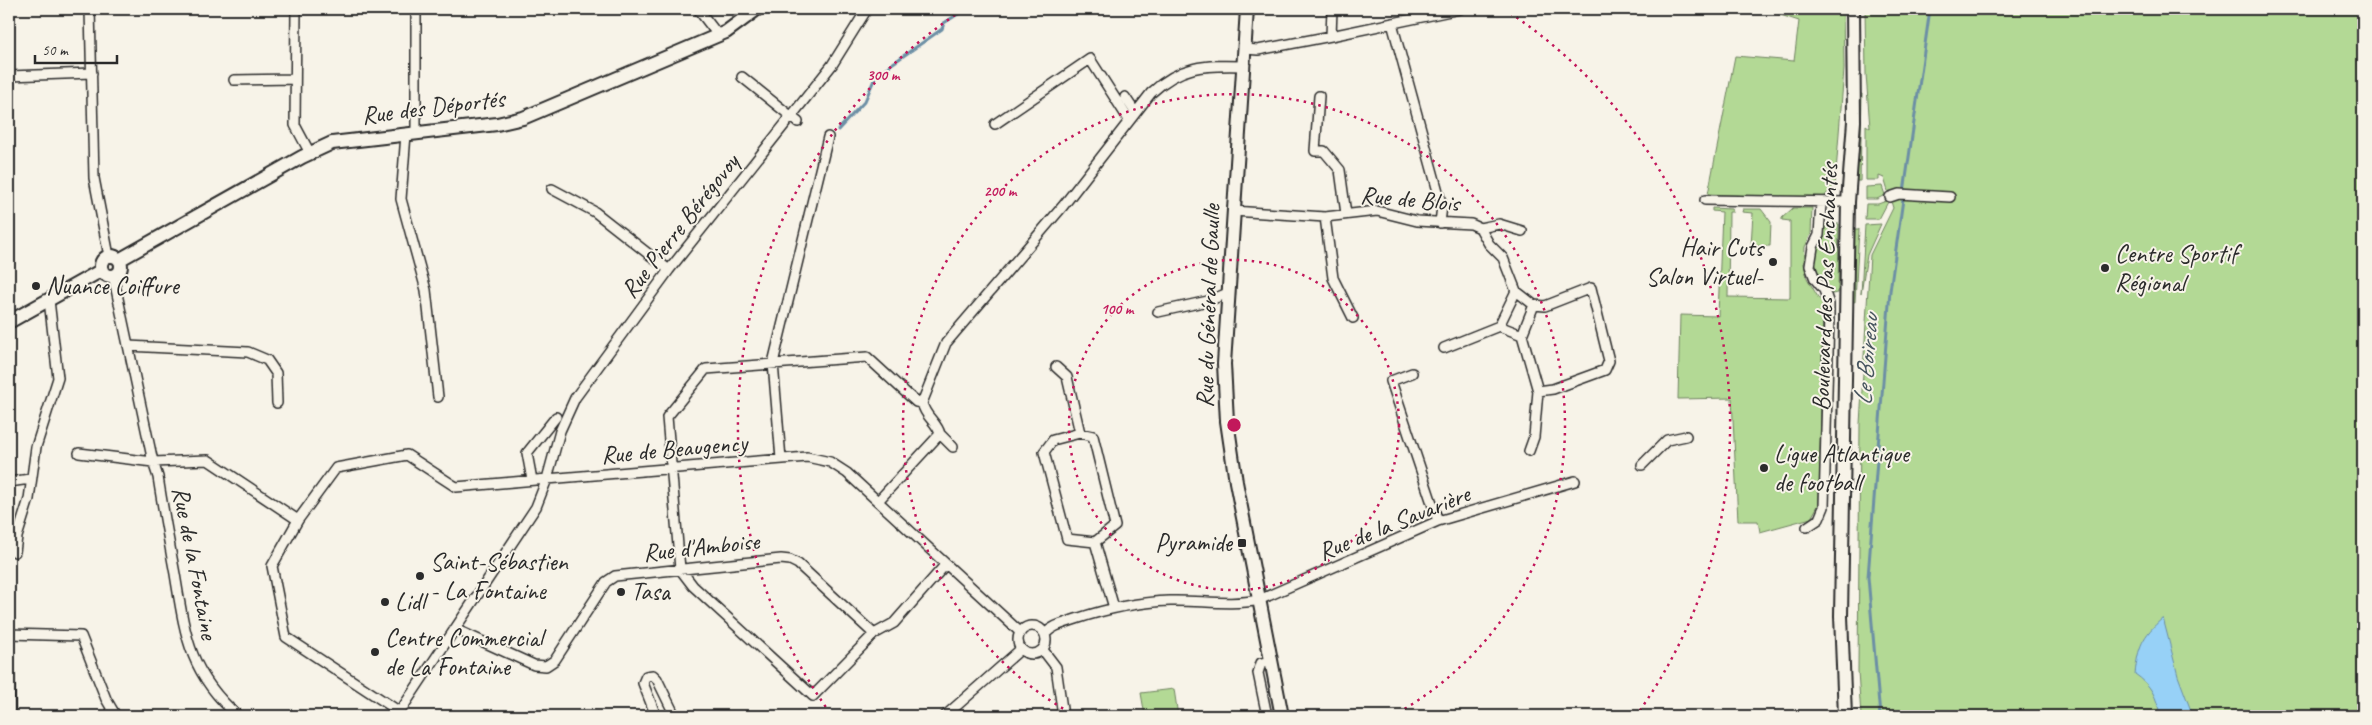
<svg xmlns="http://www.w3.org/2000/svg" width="2372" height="725" font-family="Caveat,sans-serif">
  <rect width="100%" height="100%" fill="#f7f3e8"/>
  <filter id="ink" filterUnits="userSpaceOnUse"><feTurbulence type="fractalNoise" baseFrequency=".02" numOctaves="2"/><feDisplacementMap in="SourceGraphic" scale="10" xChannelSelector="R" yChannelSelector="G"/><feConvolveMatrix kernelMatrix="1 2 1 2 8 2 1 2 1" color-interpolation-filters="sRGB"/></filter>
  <g filter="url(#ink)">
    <path fill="#b3d995" stroke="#6f8260" d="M 1762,9 L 1843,9 L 1844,69 L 1835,185 L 1822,199 L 1708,194 L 1735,56 L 1794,61 L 1799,21 Z
      M 1865,9 L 2363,9 L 2363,716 L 1861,716 L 1858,671 L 1860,424 L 1870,255 L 1893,208 L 1884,178 L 1879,176 L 1879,180 L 1866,180 L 1866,125 L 1870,128 L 1866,74 Z
      M 1857,94 L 1862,94 L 1860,181 L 1854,181 Z
      M 1882,186 L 1885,195 L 1877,199 L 1866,199 L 1866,187 Z
      M 1889,200 L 1879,219 L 1865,219 L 1866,204 L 1878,204 Z
      M 1712,208 L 1731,209 L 1733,212 L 1729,212 L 1728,297 L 1790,298 L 1790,221 L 1782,220 L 1782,218 L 1793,208 L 1812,208 L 1811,234 L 1805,247 L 1804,264 L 1807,278 L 1819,299 L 1823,299 L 1819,504 L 1811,518 L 1760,532 L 1758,521 L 1738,521 L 1732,398 L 1678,399 L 1680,315 L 1718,316 L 1722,212 L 1712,211 Z
      M 1743,209 L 1761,209 L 1771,222 L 1770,246 L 1751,246 L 1753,213 L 1742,212 Z
      M 1824,224 L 1839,224 L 1838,293 L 1832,294 C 1829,286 1823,281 1819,274 C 1809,257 1823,241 1824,224 Z
      M 1881,224 L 1867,255 L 1861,294 L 1865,225 Z
      M 1853,229 L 1859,229 L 1855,302 L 1852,301 Z
      M 1174,689 L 1178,716 L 1145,716 L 1141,693 Z"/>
    <path fill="#97d1f7" stroke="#6c8fa5" d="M 2163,618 L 2178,676 L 2193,716 L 2160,716 C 2157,697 2151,685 2135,674 C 2138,647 2142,636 2163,618 Z"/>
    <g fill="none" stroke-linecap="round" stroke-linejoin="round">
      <path stroke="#6c8fa5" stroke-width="3" d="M 838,130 L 865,101 L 876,75 L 942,29 L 944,23 L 966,9
        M 1880,716 L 1868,577 L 1890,291 L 1930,9"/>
      <defs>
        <path id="street" d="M 90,9 L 94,178 L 109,256
          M 296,9 L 295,125 L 310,153
          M 416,9 L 416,132
          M 698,9 L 718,35
          M 1392,23 L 1442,206 L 1440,223
          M 1331,36 L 1332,9
          M 1245,49 L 1258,50 L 1331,36 L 1460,9
          M 9,76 L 92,73
          M 742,77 L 798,122
          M 234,80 L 295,79
          M 1319,96 L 1315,151 L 1324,151 L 1340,170 L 1346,214
          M 1125,97 L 1135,112
          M 995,124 L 1090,59 L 1129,120
          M 406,134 L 401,199 L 426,290 L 438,397
          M 552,189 L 595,212 L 669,270
          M 1890,197 L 1899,194 L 1950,197
          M 1705,200 L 1848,202
          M 1233,211 L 1325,217 L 1377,211 L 1417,221 L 1471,224 L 1480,228 L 1499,224 L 1522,231
          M 1325,217 L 1333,278 L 1353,318
          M 1480,228 L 1489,244 L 1503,258 L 1516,291 L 1534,305 L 1545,306 L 1591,288 L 1609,361 L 1605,370 L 1553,389 L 1538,391
          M 113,275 L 153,462 L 158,477 C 163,509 169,542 175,574 C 185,635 189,673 238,716
          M 1516,291 L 1499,326 L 1522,335 L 1534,305
          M 1158,312 L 1208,301 L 1228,293
          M 1522,335 L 1538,391 L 1534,437 L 1529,451
          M 128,346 L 248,352 L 267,360 L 276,373 L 277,403
          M 1444,348 L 1499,326
          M 1056,367 L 1067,377 L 1080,433
          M 1412,373 L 1391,381 L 1438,521
          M 922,403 L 946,343 L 1063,206 L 1151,93 C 1181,65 1204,65 1243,66
          M 1080,433 L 1093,436 L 1115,526 L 1095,542 L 1067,539 L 1044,452 L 1053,440 Z
          M 940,434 L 953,447
          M 79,453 L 153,462 L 208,460 L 298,520
          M 781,459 L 773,363 L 828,137
          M 1642,465 L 1667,440 L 1686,436
          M 532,480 L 527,453 L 556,417
          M 9,482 L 30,479
          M 878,501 L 940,434 C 937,422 925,417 922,403
          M 1807,527 L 1819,519 L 1824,507 L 1829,315 L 1829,304 L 1824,290 L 1815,279 L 1810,266 L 1813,247 L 1819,235 L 1821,203
          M 1095,542 L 1114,608
          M 15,552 L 17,537 L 29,499 L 36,447 L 58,378 L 49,300
          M1018 640a14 14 0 1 1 28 0a14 14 0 1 1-28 0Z
          M 455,629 L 534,665 L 546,666 L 555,660 L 606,582 L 615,576 L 781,559 L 790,560 L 798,564 L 874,634 L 894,623 L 946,564
          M 9,634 L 81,636 L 106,699 L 116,716
          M 874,634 L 813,696 L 693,586 L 680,569 L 667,417 L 706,369 L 867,357 L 916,402 L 922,403
          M 1045,634 C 1053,625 1065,623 1076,619 C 1106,609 1139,602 1170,601 C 1200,600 1229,606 1259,600 L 1438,521 L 1575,481
          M 1043,650 L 1056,667 L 1063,716
          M 9,656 L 10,716
          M 400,712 L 286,637 L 272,566 L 298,520 L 336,468 L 407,455 L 456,487 L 547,479 L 560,431 L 575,398 L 669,270 L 832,65 L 867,9
          M 397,716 L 536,507 L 547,479 L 807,457 L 830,462 L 847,473 L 1020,632
          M 656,716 L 643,683 L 646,676 L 653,675 L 657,679 L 675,716
          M 945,716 L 1021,649
          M 1267,716 L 1258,673 L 1261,663 L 1271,662"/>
        <path id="secondary" d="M 1247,9 L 1224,364 L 1227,421 L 1236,482 L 1282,716
          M101 266a10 10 0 1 1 20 0a10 10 0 1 1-20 0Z
          M 119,260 L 302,157 L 332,143 L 497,124 L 523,118 L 726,32 L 757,9
          M 9,322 L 102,270
          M 1845,716 L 1841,616 L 1848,202 L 1854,121 L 1853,9"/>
      </defs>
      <use href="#street" stroke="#2b2b2b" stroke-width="12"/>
      <use href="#secondary" stroke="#2b2b2b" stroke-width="16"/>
      <use href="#street" stroke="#f7f3e8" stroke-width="9"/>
      <use href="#secondary" stroke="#f7f3e8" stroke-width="12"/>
    </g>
  </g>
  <g fill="none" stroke="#c2185b" stroke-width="2.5" stroke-dasharray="2.5 5">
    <circle cx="1234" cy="425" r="165"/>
    <path d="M1076 716A331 331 0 1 1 1392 716"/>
    <path d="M830 713A496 496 0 0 1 964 9M1504 9A496 496 0 0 1 1638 713"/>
  </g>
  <g fill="#2b2b2b" stroke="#f7f3e8" stroke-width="2">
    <circle cx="1773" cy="262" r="5"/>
    <circle cx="2105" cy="268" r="5"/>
    <circle cx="36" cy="286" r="5"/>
    <circle cx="1764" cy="468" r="5"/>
    <rect x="1237" y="538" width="10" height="10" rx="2.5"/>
    <circle cx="420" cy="576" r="5"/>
    <circle cx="621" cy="592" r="5"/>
    <circle cx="385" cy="602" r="5"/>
    <circle cx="375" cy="652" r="5"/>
  </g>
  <g text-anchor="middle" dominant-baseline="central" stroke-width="4" stroke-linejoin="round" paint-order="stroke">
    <g font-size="25" fill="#2b2b2b" stroke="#f7f3e8">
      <text transform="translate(433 107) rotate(-7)">Rue des Déportés</text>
      <text transform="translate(1410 199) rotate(5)">Rue de Blois</text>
      <text transform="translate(680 226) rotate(-52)">Rue Pierre Bérégovoy</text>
      <text transform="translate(1825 287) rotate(-88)">Boulevard des Pas Enchantés</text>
      <text transform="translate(1208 306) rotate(-88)">Rue du Général de Gaulle</text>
      <text transform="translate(674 449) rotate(-5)">Rue de Beaugency</text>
      <text transform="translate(1394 523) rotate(-22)">Rue de la Savarière</text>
      <text transform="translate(701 547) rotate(-6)">Rue d'Amboise</text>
      <text transform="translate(195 563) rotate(79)">Rue de la Fontaine</text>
    </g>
    <g font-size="25" fill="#2b2b2b" stroke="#f7f3e8" text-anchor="start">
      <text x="1763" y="248" text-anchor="end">Hair Cuts<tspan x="1763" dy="29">Salon Virtuel-</tspan></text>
      <text x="2115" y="254">Centre Sportif<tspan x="2115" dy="29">Régional</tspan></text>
      <text x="46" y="286">Nuance Coiffure</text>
      <text x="1774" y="454">Ligue Atlantique<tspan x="1774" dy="29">de football</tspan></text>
      <text x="1232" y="543" text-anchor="end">Pyramide</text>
      <text x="430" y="562">Saint-Sébastien<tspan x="430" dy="29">- La Fontaine</tspan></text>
      <text x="631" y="592">Tasa</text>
      <text x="395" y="602">Lidl</text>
      <text x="385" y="638">Centre Commercial<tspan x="385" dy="29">de La Fontaine</tspan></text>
    </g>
    <g font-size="26" font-style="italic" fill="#46545e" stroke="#f7f3e8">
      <text transform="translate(1866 360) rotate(-85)">Le Boireau</text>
    </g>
  </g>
  <circle cx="1234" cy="425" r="8" fill="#c2185b" stroke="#f7f3e8" stroke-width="2.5"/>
  <g font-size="15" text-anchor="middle" font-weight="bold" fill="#c2185b" stroke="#f7f3e8" stroke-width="4" stroke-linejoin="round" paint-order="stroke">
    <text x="883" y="80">300 m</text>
    <text x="1000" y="196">200 m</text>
    <text x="1117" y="314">100 m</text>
  </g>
  <rect width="2372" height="725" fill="none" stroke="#f7f3e8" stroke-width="30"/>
  <rect x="15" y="15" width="2342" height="695" fill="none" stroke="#2b2b2b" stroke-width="2" filter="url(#ink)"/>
  <path d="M35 55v8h82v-8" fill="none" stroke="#2b2b2b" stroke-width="2.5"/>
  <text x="42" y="55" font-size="15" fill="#2b2b2b" stroke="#f7f3e8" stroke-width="4" paint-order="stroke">50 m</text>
</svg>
